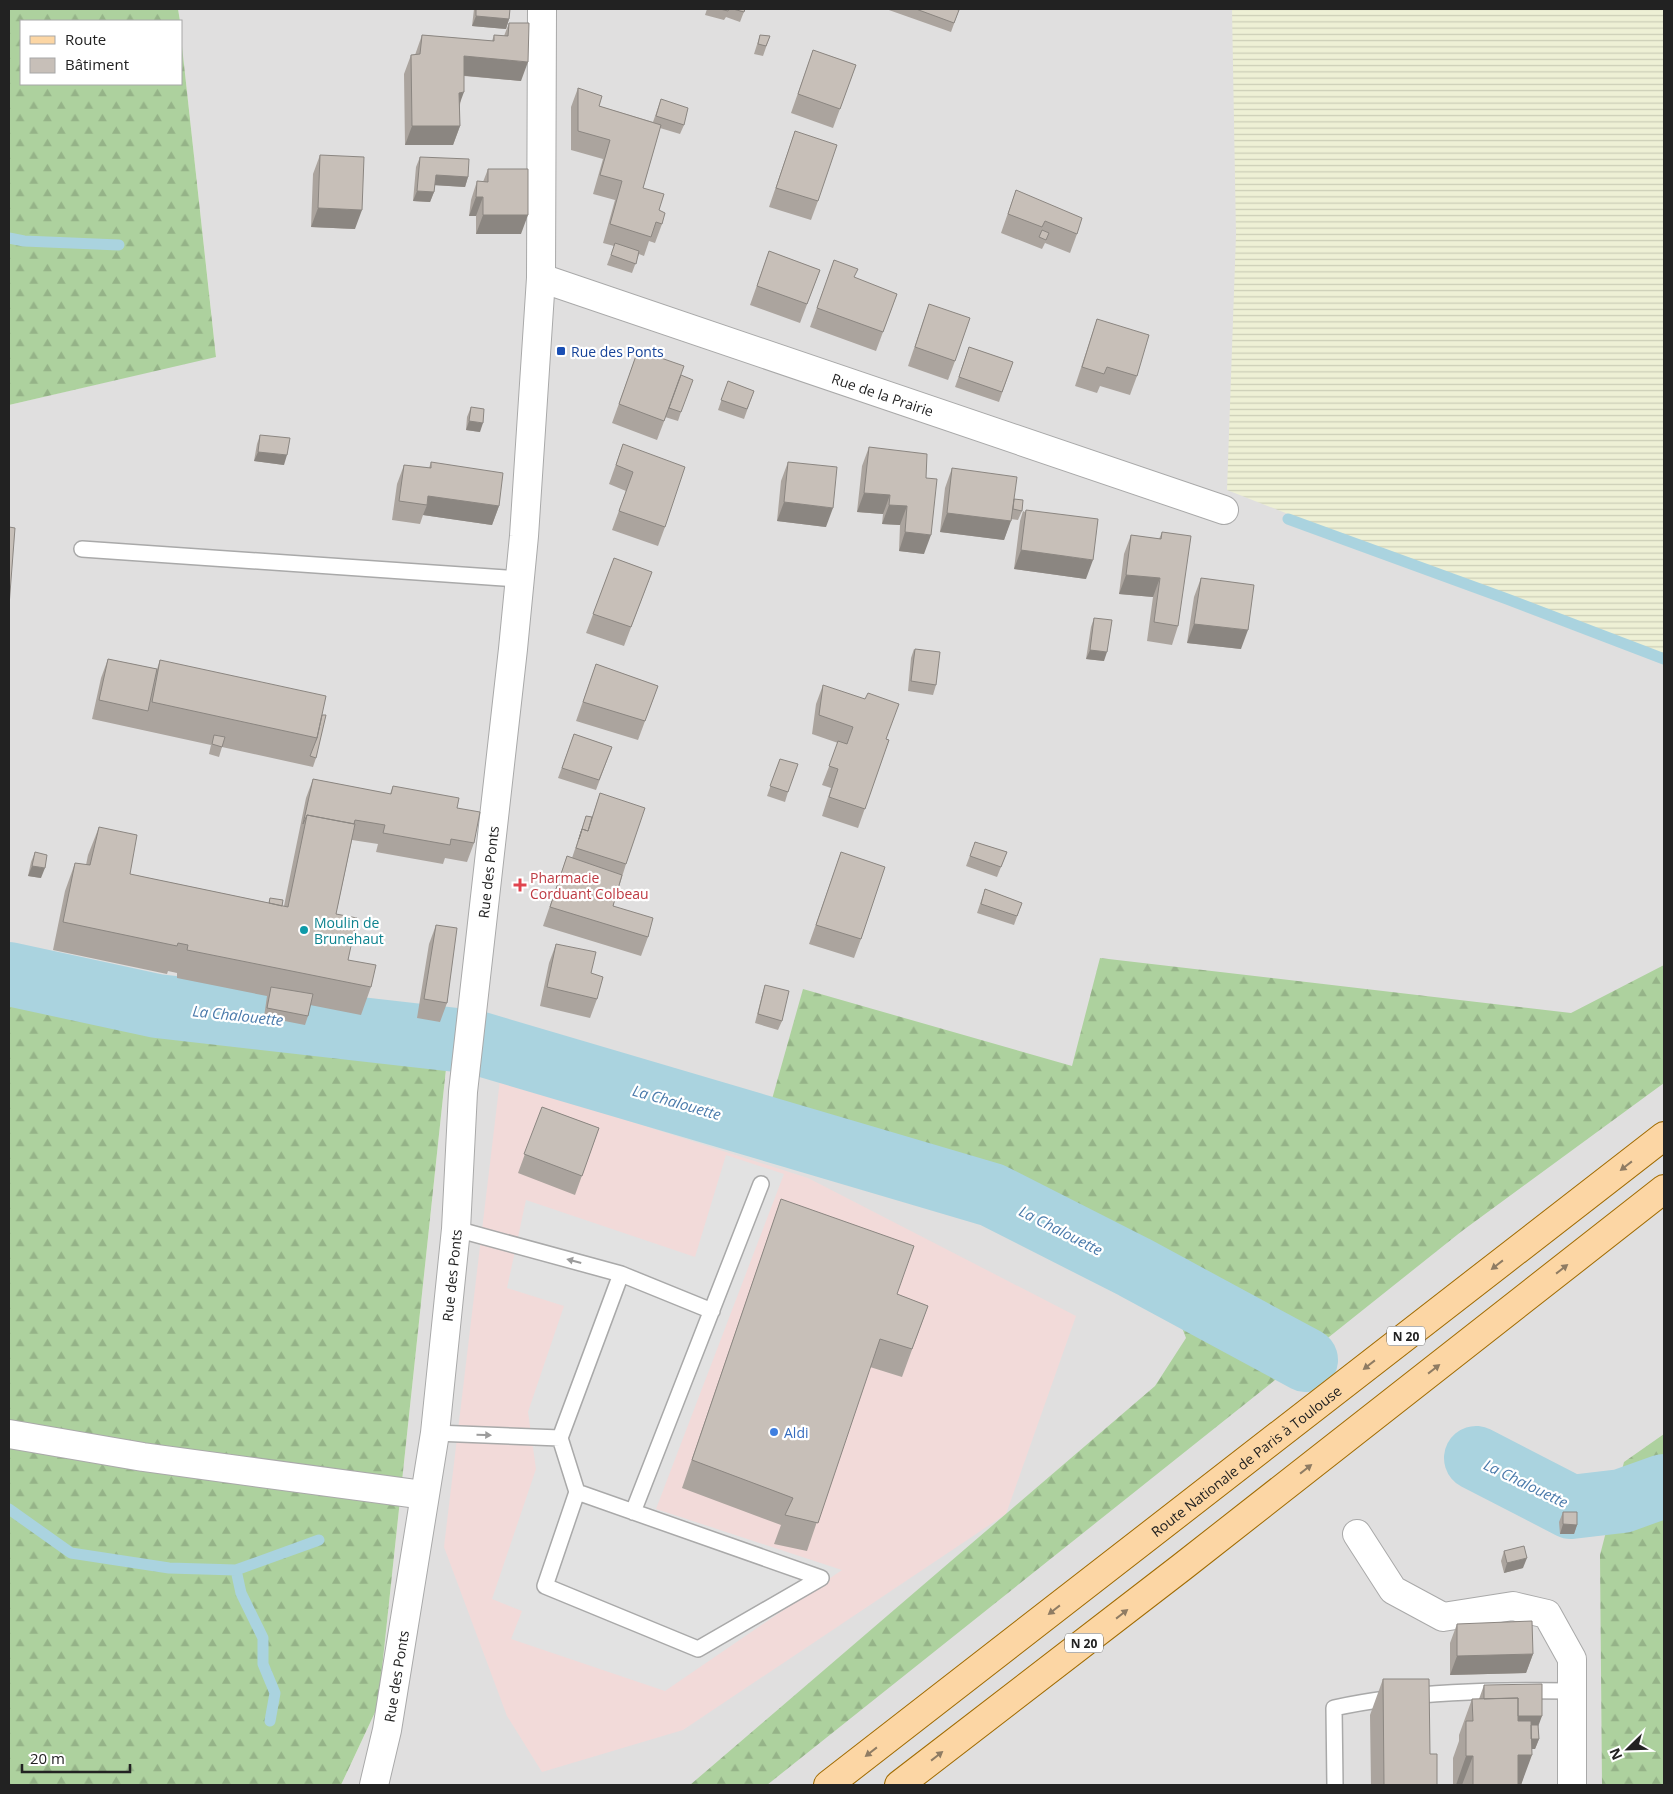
<svg xmlns="http://www.w3.org/2000/svg" width="1673" height="1794" font-family="'Open Sans',sans-serif">
  <defs>
    <pattern id="farmland-rules" width="6" height="5" patternUnits="userSpaceOnUse" patternTransform="scale(1.25)"><rect width="6" height="5" fill="#eef0d5"/><path d="M0 2.5h6" fill="none" stroke="#ccceb7"/></pattern>
    <pattern id="forest-firs" width="22" height="20" patternUnits="userSpaceOnUse" patternTransform="scale(1.25)"><rect width="22" height="20" fill="#add19e"/><path d="M5 1l3.5 6h-7zM16 11l3.5 6h-7z" fill="#95b388"/></pattern>
  </defs>
  <rect width="100%" height="100%" fill="#f2efe9"/>
  <path fill="#e0dfdf" d="M 178,9 L 1664,9 L 1664,1785 L 341,1785 L 378,1706 L 446,1069 L 9,990 L 9,405 L 216,356 L 181,37 L 181,21 L 180,21 Z"/>
  <path fill="#f2dad9" d="M 500,1080 L 808,1178 L 1076,1316 L 1006,1514 L 683,1730 L 542,1772 L 507,1716 L 444,1547 Z"/>
  <path fill="url(#farmland-rules)" d="M 1232,9 L 1664,9 L 1664,654 L 1551,617 L 1227,490 L 1236,235 Z"/>
  <path fill="url(#forest-firs)" d="M 9,9 L 178,9 L 180,21 L 21,21 L 21,84 L 181,84 L 181,37 L 216,357 L 9,405 Z
    M 1100,958 L 1571,1013 L 1664,965 L 1664,1083 L 1462,1231 L 767,1785 L 690,1785 L 1155,1386 L 1186,1338 L 1151,1246 L 758,1149 L 803,989 L 1072,1066 Z
    M 9,990 L 446,1069 L 378,1706 L 341,1785 L 9,1785 Z
    M 1664,1434 L 1664,1785 L 1602,1785 L 1600,1555 L 1624,1462 Z"/>
  <path fill="#e2e2e2" d="M 726,1155 L 784,1174 L 656,1509 L 842,1570 L 665,1691 L 511,1639 L 522,1611 L 492,1599 L 536,1469 L 528,1412 L 564,1306 L 507,1288 L 526,1200 L 695,1257 Z"/>
  <g fill="none" stroke-linecap="round" stroke-linejoin="round">
    <path stroke="#aad3df" stroke-width="11" d="M 9,238 L 24,241 L 119,245
      M 1288,519 L 1507,599 L 1664,659
      M 9,1509 L 71,1553 L 169,1568 L 236,1570 L 319,1540
      M 236,1570 L 241,1593 L 263,1638 L 263,1664 L 275,1693 L 270,1721"/>
    <path stroke="#aad3df" stroke-width="64" d="M 9,974 L 157,1006 L 474,1042 L 992,1195 L 1134,1267 L 1306,1360
      M 1476,1458 L 1571,1507 L 1622,1501 L 1664,1486"/>
    <defs>
      <path id="service" d="M 82,549 L 519,579
        M 456,1229 L 621,1274 L 712,1311
        M 435,1433 L 560,1438
        M 577,1492 L 821,1578 L 698,1649 L 545,1586 L 577,1492 L 560,1438 L 621,1274
        M 633,1512 L 761,1184
        M 1335,1785 L 1334,1708 C 1412,1691 1492,1690 1572,1691"/>
      <g id="minor">
        <path id="s1" d="M 541,278 L 1224,510"/>
        <path d="M 9,1434 L 143,1457 L 424,1495"/>
        <path d="M 1357,1534 L 1393,1590 L 1443,1617 L 1513,1606 L 1547,1614 L 1572,1659 L 1572,1785"/>
        <path id="s2" d="M 374,1785 L 387,1730 L 435,1433 L 456,1229 L 463,1092 L 513,649 L 524,536 L 541,278 L 542,9"/>
      </g>
      <g id="primary">
        <path id="s3" d="M 828,1785 L 1664,1136"/>
        <path d="M 899,1785 L 1182,1567 L 1664,1189"/>
      </g>
    </defs>
    <use href="#service" stroke="#a9a9a9" stroke-width="18"/>
    <use href="#minor" stroke="#a9a9a9" stroke-width="30"/>
    <use href="#primary" stroke="#a06b00" stroke-width="30"/>
    <use href="#service" stroke="#fff" stroke-width="15"/>
    <use href="#minor" stroke="#fff" stroke-width="28"/>
    <use href="#primary" stroke="#fcd6a4" stroke-width="28"/>
  </g>
  <path fill="#aba49e" d="M 474,9 L 510,9 L 509,19 L 506,29 L 472,26 Z
    M 707,9 L 745,9 L 740,22 L 726,17 L 724,20 L 705,15 Z
    M 886,9 L 955,9 L 959,10 L 951,32 Z
    M 509,23 L 521,81 L 464,76 L 460,105 L 460,126 L 453,145 L 405,145 L 404,74 L 411,55 L 415,55 L 422,35 L 492,41 L 494,35 L 504,36 Z
    M 760,35 L 770,36 L 763,56 L 754,54 Z
    M 813,50 L 856,65 L 833,128 L 791,113 Z
    M 578,88 L 599,106 L 653,122 L 661,99 L 684,125 L 680,134 L 660,128 L 643,188 L 659,210 L 662,224 L 655,243 L 649,241 L 644,256 L 639,254 L 632,273 L 607,265 L 614,246 L 603,243 L 615,200 L 593,194 L 603,159 L 571,150 L 571,107 Z
    M 795,131 L 818,201 L 811,220 L 769,207 Z
    M 320,155 L 355,229 L 311,227 L 313,174 Z
    M 420,157 L 468,177 L 465,187 L 435,185 L 434,192 L 430,202 L 413,201 L 416,167 Z
    M 488,169 L 521,234 L 476,234 L 476,216 L 469,216 L 471,200 L 477,181 L 483,182 Z
    M 1016,190 L 1077,234 L 1070,253 L 1045,243 L 1042,249 L 1001,233 Z
    M 769,251 L 820,270 L 800,323 L 750,305 Z
    M 834,260 L 854,278 L 897,294 L 876,351 L 810,327 Z
    M 929,304 L 955,361 L 948,380 L 908,366 Z
    M 1097,319 L 1137,376 L 1130,395 L 1100,386 L 1097,393 L 1075,386 Z
    M 969,347 L 1013,362 L 999,402 L 955,387 Z
    M 638,350 L 681,375 L 681,412 L 678,421 L 665,417 L 677,387 L 657,440 L 612,423 Z
    M 728,381 L 754,391 L 744,419 L 718,410 Z
    M 471,407 L 480,432 L 466,430 L 467,417 Z
    M 260,435 L 284,465 L 254,461 L 257,444 Z
    M 623,444 L 665,527 L 658,546 L 612,530 L 626,491 L 609,484 Z
    M 869,447 L 926,478 L 924,554 L 899,551 L 900,525 L 882,524 L 883,514 L 857,512 L 862,466 Z
    M 431,462 L 499,506 L 492,525 L 423,515 L 420,524 L 392,520 L 397,484 L 404,465 L 429,468 Z
    M 788,462 L 826,527 L 777,521 L 781,481 Z
    M 952,468 L 1014,499 L 1022,511 L 1018,520 L 1011,519 L 1004,540 L 940,532 L 945,488 Z
    M 1026,510 L 1086,579 L 1014,569 L 1020,521 L 1023,511 L 1025,512 Z
    M 1162,532 L 1178,626 L 1172,645 L 1147,641 L 1153,597 L 1119,594 L 1124,554 L 1131,535 L 1159,539 Z
    M 614,558 L 652,572 L 624,646 L 586,633 Z
    M 1201,578 L 1241,649 L 1187,643 L 1194,597 Z
    M 1094,618 L 1104,661 L 1086,659 L 1091,627 Z
    M 914,649 L 936,685 L 933,695 L 908,691 L 911,658 Z
    M 108,659 L 157,669 L 160,660 L 322,715 L 316,758 L 313,767 L 222,747 L 219,757 L 209,754 L 211,745 L 92,719 L 101,678 Z
    M 596,664 L 658,686 L 638,740 L 576,721 Z
    M 823,685 L 886,739 L 889,740 L 858,828 L 822,816 L 831,788 L 822,785 L 838,743 L 812,734 L 816,704 Z
    M 574,734 L 612,747 L 596,790 L 558,778 Z
    M 780,759 L 788,792 L 785,802 L 767,796 Z
    M 313,779 L 390,794 L 393,786 L 457,808 L 474,843 L 467,862 L 445,858 L 443,864 L 376,852 L 378,844 L 352,840 L 336,914 L 348,960 L 371,987 L 361,1015 L 310,1005 L 308,1016 L 305,1025 L 264,1017 L 267,996 L 177,978 L 177,973 L 168,971 L 167,974 L 53,950 L 65,891 L 75,863 L 86,865 L 88,855 L 99,827 L 130,874 L 269,903 L 270,898 L 282,906 L 284,906 L 306,798 Z
    M 600,793 L 626,864 L 613,906 L 648,937 L 641,956 L 543,926 L 567,856 L 572,858 L 586,816 L 592,817 Z
    M 975,842 L 1007,852 L 997,877 L 966,866 Z
    M 35,852 L 41,878 L 28,876 L 31,862 Z
    M 841,852 L 861,939 L 854,958 L 809,944 Z
    M 985,889 L 1022,903 L 1014,925 L 977,913 Z
    M 436,925 L 447,1003 L 440,1022 L 417,1018 L 429,944 Z
    M 556,944 L 591,973 L 597,999 L 590,1018 L 540,1006 L 549,963 Z
    M 765,985 L 782,1021 L 778,1030 L 755,1023 L 762,995 Z
    M 542,1107 L 599,1128 L 575,1195 L 518,1173 Z
    M 781,1199 L 897,1294 L 928,1306 L 902,1377 L 870,1367 L 807,1551 L 774,1544 L 781,1525 L 682,1488 Z
    M 1563,1512 L 1577,1525 L 1574,1534 L 1560,1534 L 1559,1522 Z
    M 1504,1551 L 1523,1568 L 1504,1573 L 1501,1561 Z
    M 1457,1624 L 1533,1654 L 1526,1673 L 1450,1675 L 1450,1643 Z
    M 1383,1679 L 1430,1754 L 1437,1785 L 1371,1785 L 1370,1715 Z
    M 1484,1685 L 1538,1725 L 1539,1739 L 1535,1749 L 1532,1749 L 1521,1785 L 1453,1785 L 1453,1758 L 1459,1741 L 1459,1735 L 1472,1699 L 1479,1699 Z"/>
  <path fill="#8b8681" d="M 476,16 L 509,19 L 506,29 L 472,26 Z
    M 464,56 L 528,62 L 521,81 L 457,75 Z
    M 464,92 L 457,111 L 459,93 Z
    M 412,126 L 460,126 L 453,145 L 405,145 Z
    M 436,175 L 468,177 L 465,187 L 432,185 Z
    M 417,191 L 434,192 L 430,202 L 413,201 Z
    M 476,197 L 483,197 L 476,216 L 469,216 Z
    M 318,208 L 362,210 L 355,229 L 311,227 Z
    M 483,215 L 528,215 L 521,234 L 476,234 Z
    M 469,421 L 483,423 L 480,432 L 466,430 Z
    M 258,452 L 287,455 L 284,465 L 254,461 Z
    M 864,493 L 890,495 L 883,514 L 857,512 Z
    M 428,496 L 499,506 L 492,525 L 423,515 L 427,505 Z
    M 784,502 L 833,508 L 826,527 L 777,521 Z
    M 889,505 L 907,506 L 900,525 L 882,524 Z
    M 947,513 L 1011,521 L 1004,540 L 940,532 Z
    M 905,532 L 931,535 L 924,554 L 899,551 Z
    M 1021,550 L 1093,560 L 1086,579 L 1014,569 Z
    M 1126,575 L 1160,578 L 1153,597 L 1119,594 Z
    M 1194,624 L 1248,630 L 1241,649 L 1187,643 Z
    M 1090,650 L 1107,652 L 1104,661 L 1086,659 Z
    M 32,866 L 45,868 L 41,878 L 28,876 Z
    M 1563,1524 L 1577,1525 L 1574,1534 L 1560,1534 Z
    M 1527,1558 L 1523,1568 L 1504,1573 L 1507,1563 Z
    M 1533,1654 L 1526,1673 L 1450,1675 L 1457,1656 Z
    M 1484,1716 L 1542,1716 L 1535,1735 Z
    M 1508,1739 L 1539,1739 L 1535,1749 L 1505,1749 Z
    M 1518,1755 L 1532,1755 L 1521,1785 L 1507,1785 Z
    M 1466,1756 L 1473,1756 L 1462,1785 L 1456,1785 Z"/>
  <path fill="#c7bfb8" stroke="#8b8681" d="M 476,9 L 510,9 L 509,19 L 476,16 Z
    M 720,9 L 729,9 L 728,11 Z
    M 733,9 L 745,9 L 744,12 Z
    M 916,9 L 955,9 L 959,10 L 954,23 Z
    M 509,23 L 529,23 L 528,62 L 464,56 L 464,92 L 459,93 L 460,126 L 412,126 L 411,55 L 420,54 L 422,35 L 494,41 L 494,35 L 508,36 Z
    M 760,35 L 770,36 L 766,46 L 758,44 Z
    M 813,50 L 856,65 L 840,109 L 798,94 Z
    M 578,88 L 602,96 L 599,106 L 661,125 L 643,188 L 664,194 L 659,210 L 665,213 L 662,224 L 656,222 L 651,237 L 610,224 L 622,181 L 600,175 L 610,140 L 578,131 Z
    M 661,99 L 688,108 L 684,125 L 656,116 Z
    M 795,131 L 837,145 L 818,201 L 776,188 Z
    M 320,155 L 364,157 L 362,210 L 318,208 Z
    M 420,157 L 469,159 L 468,177 L 436,175 L 434,192 L 417,191 Z
    M 488,169 L 528,169 L 528,215 L 483,215 L 483,197 L 476,197 L 477,181 L 488,182 Z
    M 1016,190 L 1082,218 L 1077,234 L 1045,221 L 1042,227 L 1008,214 Z
    M 1042,230 L 1049,233 L 1046,240 L 1039,237 Z
    M 615,243 L 639,251 L 636,264 L 611,255 Z
    M 769,251 L 820,270 L 807,304 L 757,286 Z
    M 834,260 L 858,269 L 854,277 L 897,294 L 883,332 L 817,308 Z
    M 929,304 L 970,318 L 955,361 L 915,347 Z
    M 1097,319 L 1149,335 L 1137,376 L 1107,367 L 1104,374 L 1082,367 Z
    M 969,347 L 1013,362 L 1002,392 L 959,377 Z
    M 638,350 L 684,366 L 664,421 L 619,404 Z
    M 681,375 L 693,380 L 681,412 L 669,408 Z
    M 728,381 L 754,391 L 747,409 L 721,400 Z
    M 471,407 L 484,409 L 483,423 L 469,421 Z
    M 260,435 L 290,438 L 287,455 L 258,452 Z
    M 623,444 L 685,467 L 665,527 L 619,511 L 633,472 L 616,465 Z
    M 869,447 L 927,454 L 926,478 L 937,479 L 931,535 L 905,532 L 907,506 L 889,505 L 890,495 L 864,493 Z
    M 431,462 L 503,473 L 499,506 L 428,496 L 427,505 L 399,501 L 404,465 L 431,468 Z
    M 788,462 L 837,467 L 833,508 L 784,502 Z
    M 952,468 L 1017,477 L 1011,521 L 947,513 Z
    M 1014,499 L 1023,500 L 1022,511 L 1013,509 Z
    M 1026,510 L 1098,519 L 1093,560 L 1021,550 Z
    M 9,527 L 15,528 L 9,606 Z
    M 1162,532 L 1191,536 L 1178,626 L 1154,622 L 1160,578 L 1126,575 L 1131,535 L 1161,539 Z
    M 614,558 L 652,572 L 631,627 L 593,614 Z
    M 1201,578 L 1254,585 L 1248,630 L 1194,624 Z
    M 1094,618 L 1112,620 L 1107,652 L 1090,650 Z
    M 915,649 L 940,652 L 936,685 L 911,681 Z
    M 108,659 L 157,669 L 148,711 L 99,700 Z
    M 160,660 L 326,696 L 317,738 L 152,702 Z
    M 596,664 L 658,686 L 645,721 L 583,702 Z
    M 823,685 L 865,699 L 868,693 L 899,704 L 886,739 L 889,740 L 865,809 L 829,797 L 838,769 L 829,766 L 838,741 L 847,744 L 853,727 L 819,715 Z
    M 322,715 L 326,715 L 316,758 L 310,756 L 317,738 Z
    M 574,734 L 612,747 L 599,780 L 562,768 Z
    M 214,735 L 225,737 L 222,747 L 212,744 Z
    M 780,759 L 798,764 L 788,792 L 770,786 Z
    M 313,779 L 391,794 L 393,786 L 459,798 L 457,808 L 480,812 L 474,843 L 451,839 L 450,845 L 383,833 L 385,825 L 355,820 L 354,824 L 307,815 L 303,824 Z
    M 600,793 L 645,808 L 626,864 L 576,848 L 582,829 L 588,831 Z
    M 307,815 L 355,824 L 336,914 L 357,918 L 348,960 L 376,965 L 371,987 L 187,950 L 188,945 L 178,943 L 177,946 L 63,922 L 75,863 L 90,865 L 99,827 L 137,835 L 130,874 L 288,907 Z
    M 586,816 L 592,817 L 588,831 L 582,829 L 579,839 Z
    M 975,842 L 1007,852 L 1001,867 L 970,856 Z
    M 35,852 L 47,855 L 45,868 L 32,866 Z
    M 841,852 L 885,867 L 861,939 L 816,925 Z
    M 567,856 L 622,875 L 613,906 L 653,918 L 648,937 L 550,907 Z
    M 985,889 L 1022,903 L 1017,916 L 981,904 Z
    M 270,898 L 283,900 L 282,906 L 269,903 Z
    M 436,925 L 457,928 L 447,1003 L 424,999 Z
    M 556,944 L 596,952 L 591,973 L 603,977 L 597,999 L 547,987 Z
    M 765,985 L 789,991 L 782,1021 L 758,1014 Z
    M 271,987 L 313,994 L 308,1016 L 267,1008 Z
    M 542,1107 L 599,1128 L 582,1176 L 524,1154 Z
    M 781,1199 L 914,1246 L 897,1294 L 928,1306 L 912,1349 L 880,1339 L 818,1523 L 785,1515 L 793,1498 L 692,1460 Z
    M 1563,1512 L 1577,1512 L 1577,1525 L 1563,1524 Z
    M 1524,1546 L 1527,1558 L 1507,1563 L 1504,1551 Z
    M 1532,1621 L 1533,1654 L 1457,1656 L 1457,1624 Z
    M 1383,1679 L 1429,1679 L 1430,1754 L 1437,1754 L 1437,1785 L 1384,1785 Z
    M 1542,1684 L 1542,1716 L 1518,1716 L 1518,1698 L 1484,1699 L 1484,1685 Z
    M 1518,1698 L 1518,1721 L 1531,1721 L 1532,1755 L 1518,1755 L 1518,1785 L 1473,1785 L 1473,1756 L 1466,1756 L 1466,1721 L 1473,1721 L 1472,1699 Z
    M 1531,1725 L 1538,1725 L 1539,1739 L 1531,1739 Z"/>
  <defs><path id="oneway-solid" d="M-6-.8H1V-3.2L6.5 0L1 3.2V.8H-6Z" transform="scale(1.25)"/></defs>
  <g fill="#8f7c63">
    <use href="#oneway-solid" transform="translate(1626 1166) rotate(142)"/>
    <use href="#oneway-solid" transform="translate(1497 1265) rotate(142)"/>
    <use href="#oneway-solid" transform="translate(1562 1269) rotate(-38)"/>
    <use href="#oneway-solid" transform="translate(1369 1365) rotate(142)"/>
    <use href="#oneway-solid" transform="translate(1434 1369) rotate(-38)"/>
    <use href="#oneway-solid" transform="translate(1306 1469) rotate(-38)"/>
    <use href="#oneway-solid" transform="translate(1054 1610) rotate(142)"/>
    <use href="#oneway-solid" transform="translate(1122 1614) rotate(-38)"/>
    <use href="#oneway-solid" transform="translate(871 1752) rotate(142)"/>
    <use href="#oneway-solid" transform="translate(937 1756) rotate(-38)"/>
  </g>
  <g fill="#9c9c9c">
    <use href="#oneway-solid" transform="translate(574 1261) rotate(-165)"/>
    <use href="#oneway-solid" transform="translate(484 1435) rotate(2)"/>
  </g>
  <rect fill="#1a4fb4" stroke="#fff" stroke-width="2" x="556" y="346" width="10" height="10" rx="2.5"/>
  <path fill="#e0444e" stroke="#fff" stroke-width="2" d="M517.5 877.5h5v5h5v5h-5v5h-5v-5h-5v-5h5z"/>
  <circle fill="#0f9aa8" stroke="#fff" stroke-width="2" cx="304" cy="930" r="5"/>
  <circle fill="#3f7fe0" stroke="#fff" stroke-width="2" cx="774" cy="1432" r="5"/>
  <g text-anchor="middle" dominant-baseline="central" stroke-width="4.5" stroke-linejoin="round" paint-order="stroke">
    <g fill="#fff" stroke="#646464" stroke-width="1">
      <rect x="1387" y="1326.5" width="38" height="19" rx="4"/>
      <rect x="1065" y="1633.5" width="38" height="19" rx="4"/>
    </g>
    <g font-size="12" font-weight="bold" fill="#222">
      <text x="1406" y="1336">N 20</text>
      <text x="1084" y="1643">N 20</text>
    </g>
    <g font-size="14" fill="#164399" stroke="#fff" text-anchor="start">
      <text x="571" y="351">Rue des Ponts</text>
    </g>
    <g font-size="14" fill="#222" stroke="#fff">
      <text stroke="none"><textPath href="#s1" startOffset="361">Rue de la Prairie</textPath></text>
      <text stroke="none"><textPath href="#s2" startOffset="921">Rue des Ponts</textPath></text>
      <text stroke="none"><textPath href="#s2" startOffset="516">Rue des Ponts</textPath></text>
      <text stroke="none"><textPath href="#s3" startOffset="529">Route Nationale de Paris à Toulouse</textPath></text>
      <text stroke="none"><textPath href="#s2" startOffset="111">Rue des Ponts</textPath></text>
    </g>
    <g font-size="14" fill="#be3a42" stroke="#fff" text-anchor="start">
      <text x="530" y="877">Pharmacie<tspan x="530" dy="16">Corduant Colbeau</tspan></text>
    </g>
    <g font-size="14" fill="#0d838f" stroke="#fff" text-anchor="start">
      <text x="314" y="922">Moulin de<tspan x="314" dy="16">Brunehaut</tspan></text>
    </g>
    <g font-size="14" fill="#366cbe" stroke="#fff" text-anchor="start">
      <text x="784" y="1432">Aldi</text>
    </g>
    <g font-size="15" font-style="italic" fill="#4a7aab" stroke="#fff">
      <text transform="translate(238 1015) rotate(6)">La Chalouette</text>
      <text transform="translate(677 1102) rotate(16)">La Chalouette</text>
      <text transform="translate(1061 1230) rotate(27)">La Chalouette</text>
      <text transform="translate(1526 1483) rotate(26)">La Chalouette</text>
    </g>
  </g>
  <rect width="1673" height="1794" fill="none" stroke="#222222" stroke-width="20"/>
  <rect x="20" y="20" width="162" height="65" fill="#ffffff" stroke="#a7a7a7"/>
  <rect x="30" y="36" width="25" height="8" fill="#fcd6a4" stroke="#a7a7a7"/>
  <text x="65" y="45" font-size="15" fill="#222222">Route</text>
  <rect x="30" y="58" width="25" height="15" fill="#c7bfb8" stroke="#a7a7a7"/>
  <text x="65" y="70" font-size="15" fill="#222222">Bâtiment</text>
  <g transform="translate(1628 1749) rotate(247)" stroke="#ffffff" stroke-width="4" paint-order="stroke">
  <path d="M0-4L9 19L0 12L-9 19Z" fill="#222222"/>
  <text y="-8" font-size="14" font-weight="bold" text-anchor="middle" fill="#222222">N</text>
  </g>
  <path d="M22 1764v8h108v-8" fill="none" stroke="#222222" stroke-width="2.5"/>
  <text x="30" y="1764" font-size="15" fill="#222222" stroke="#ffffff" stroke-width="4" paint-order="stroke">20 m</text>
</svg>
